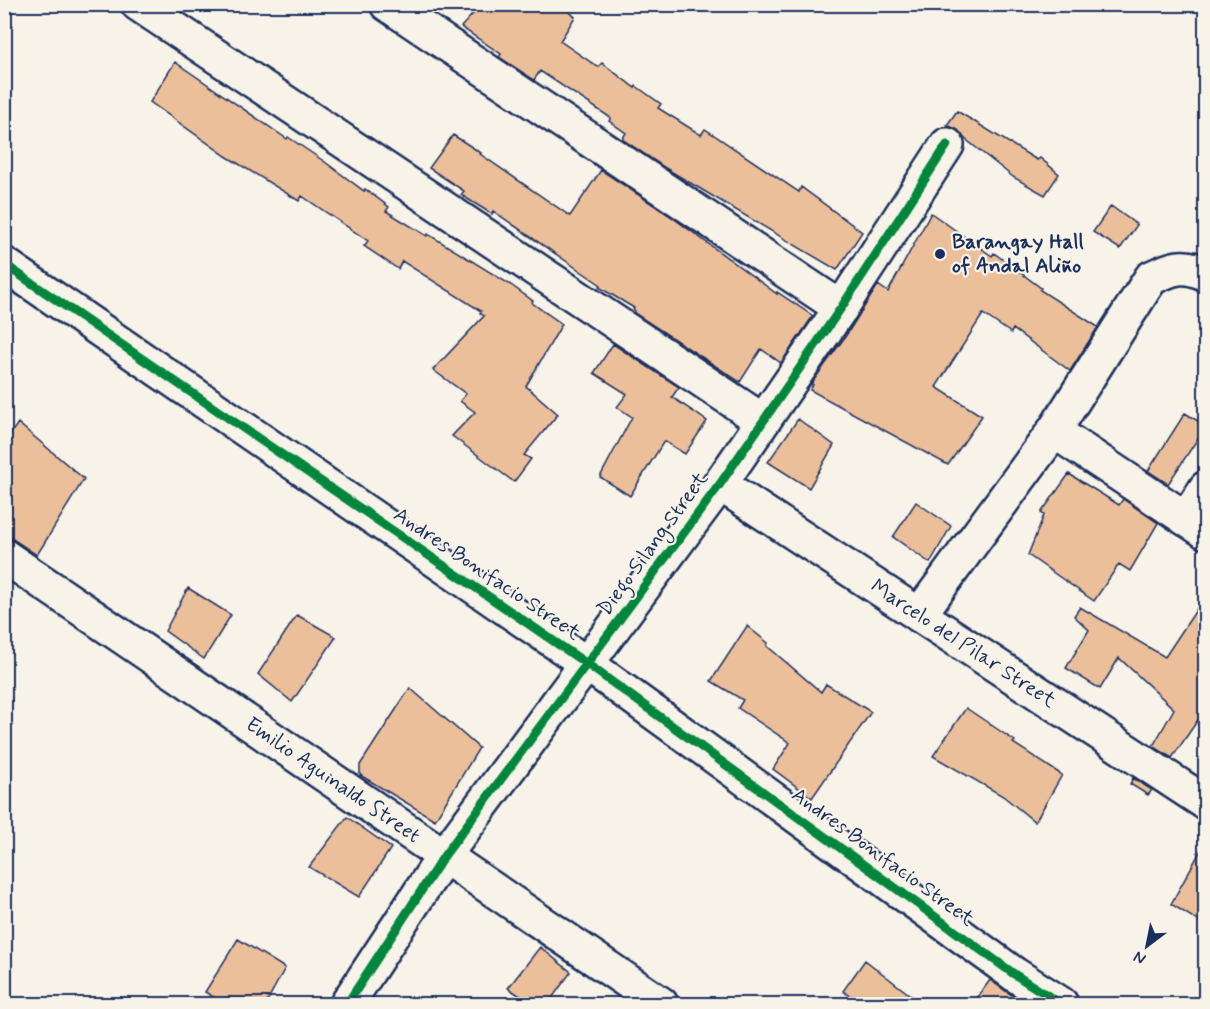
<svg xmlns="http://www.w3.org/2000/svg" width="1210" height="1009" font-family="Mynerve,sans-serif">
  <rect width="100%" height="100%" fill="#f7f3e8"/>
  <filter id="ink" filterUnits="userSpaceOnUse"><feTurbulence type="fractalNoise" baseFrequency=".0167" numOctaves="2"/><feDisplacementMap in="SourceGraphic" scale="12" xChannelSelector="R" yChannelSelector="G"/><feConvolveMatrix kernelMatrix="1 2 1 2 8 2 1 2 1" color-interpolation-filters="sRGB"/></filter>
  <g filter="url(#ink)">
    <path fill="#ecbf9b" stroke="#1b2f5e" stroke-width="1.5" d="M 482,4 L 561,4 L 575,17 L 560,41 L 598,67 L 602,63 L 635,88 L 636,86 L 661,104 L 658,108 L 701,135 L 705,129 L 799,192 L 801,187 L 862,232 L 837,270 L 667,169 L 622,139 L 626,133 L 609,121 L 611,118 L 540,71 L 534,80 L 499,57 L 501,54 L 461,27 Z
      M 175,62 L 287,139 L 288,137 L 325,162 L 364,191 L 365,189 L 389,207 L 386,211 L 427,236 L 428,234 L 511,285 L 533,301 L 532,303 L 562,324 L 526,386 L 558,414 L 524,455 L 531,459 L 514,482 L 452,436 L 475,412 L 460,401 L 466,394 L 433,370 L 484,316 L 480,313 L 481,311 L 402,261 L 398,269 L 364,246 L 368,241 L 302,196 L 299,201 L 226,156 L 150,102 Z
      M 957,111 L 1037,160 L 1040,158 L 1059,174 L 1045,195 L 1013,177 L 964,138 L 958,130 L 947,125 Z
      M 453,135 L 481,153 L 480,154 L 570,216 L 601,170 L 669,215 L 777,294 L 777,292 L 813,316 L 781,363 L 761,349 L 740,382 L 634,313 L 635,311 L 633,309 L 634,308 L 599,287 L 601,285 L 493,211 L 492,214 L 461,195 L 464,191 L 429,168 Z
      M 1111,206 L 1137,225 L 1120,249 L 1093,232 Z
      M 931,213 L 992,256 L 994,253 L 1041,288 L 1040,290 L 1098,327 L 1070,371 L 1013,329 L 1011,333 L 983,314 L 936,387 L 982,416 L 948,465 L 810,390 L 813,385 L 811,384 L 845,337 L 878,285 L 888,292 Z
      M 613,344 L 679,387 L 672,397 L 707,421 L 685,454 L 664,441 L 630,496 L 600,477 L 632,417 L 617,407 L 627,394 L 594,373 Z
      M 1185,413 L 1206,426 L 1168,484 L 1148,471 Z
      M 798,419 L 834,445 L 809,488 L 768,462 Z
      M 18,423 L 84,479 L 37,555 L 4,533 L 4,443 Z
      M 1069,474 L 1119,505 L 1123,499 L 1158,523 L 1130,571 L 1119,564 L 1094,601 L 1028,555 L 1044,515 L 1041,513 Z
      M 916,502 L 951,526 L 930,563 L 893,537 Z
      M 188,588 L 231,615 L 204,659 L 165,631 Z
      M 1206,595 L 1206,708 L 1172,758 L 1153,746 L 1174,709 L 1119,658 L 1100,689 L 1066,668 L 1089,630 L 1074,616 L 1080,607 L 1165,657 Z
      M 297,615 L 336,637 L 292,702 L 258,674 Z
      M 747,626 L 768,643 L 767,646 L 821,692 L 826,684 L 871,712 L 812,798 L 773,769 L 790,743 L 738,708 L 743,700 L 711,681 Z
      M 410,688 L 479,748 L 435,820 L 360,775 L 360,765 Z
      M 966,708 L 1015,741 L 1013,743 L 1062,775 L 1035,822 L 1003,796 L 933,756 Z
      M 1133,778 L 1152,790 L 1148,795 L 1130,784 Z
      M 347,817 L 391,848 L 359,897 L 309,867 Z
      M 1206,841 L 1206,926 L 1171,904 Z
      M 238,939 L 285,968 L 265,1005 L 227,1005 L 205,992 Z
      M 540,947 L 571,972 L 547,1005 L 534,1005 L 508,988 Z
      M 865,960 L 923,1005 L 862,1005 L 843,991 Z
      M 990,980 L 1004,990 L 1027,1005 L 972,1005 Z"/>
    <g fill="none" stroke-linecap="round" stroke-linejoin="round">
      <defs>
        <g id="minor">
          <path d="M 138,4 L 763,421"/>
          <path d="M 387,4 L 841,308"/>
          <path d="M 4,264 L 587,664 L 1014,974 L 1061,1004"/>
          <path d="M 1054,431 L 1206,532"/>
          <path id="s1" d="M 720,484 L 1206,803"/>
          <path d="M 1186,519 L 1206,488"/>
          <path id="s2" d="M 4,556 L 661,1004"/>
          <path d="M 919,615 L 1054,431 L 1151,278 C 1172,268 1183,263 1206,274"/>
          <path d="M 347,1004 L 444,856 L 720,484 L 841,308 L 947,145"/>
        </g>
      </defs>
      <use href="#minor" stroke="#1b2f5e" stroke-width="38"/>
      <use href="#minor" stroke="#f7f3e8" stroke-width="33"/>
      <defs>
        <path id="cycleway" d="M 4,264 L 587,664 L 1014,974 L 1061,1004
          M 347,1004 L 444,856 L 720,484 L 841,308 L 947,145"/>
      </defs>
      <use href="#cycleway" stroke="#f7f3e8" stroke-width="13"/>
      <use href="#cycleway" stroke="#00873e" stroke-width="9"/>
    </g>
  </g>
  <circle fill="#1b2f5e" stroke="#f7f3e8" stroke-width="2" cx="940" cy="254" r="6"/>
  <g text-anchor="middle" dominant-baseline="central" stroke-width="4.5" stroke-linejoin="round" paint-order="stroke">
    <g font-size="21" font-weight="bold" fill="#1b2f5e" stroke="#f7f3e8" text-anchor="start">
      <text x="952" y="242">Barangay Hall<tspan x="952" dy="24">of Andal Aliño</tspan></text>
    </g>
    <g font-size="21" fill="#1b2f5e" stroke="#f7f3e8">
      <text transform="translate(653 544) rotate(-54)">Diego Silang Street</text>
      <text transform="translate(487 574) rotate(34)">Andres Bonifacio Street</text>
      <text stroke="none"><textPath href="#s1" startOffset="291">Marcelo del Pilar Street</textPath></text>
      <text stroke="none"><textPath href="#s2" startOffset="398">Emilio Aguinaldo Street</textPath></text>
      <text transform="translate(883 857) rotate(36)">Andres Bonifacio Street</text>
    </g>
  </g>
  <rect width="1210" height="1009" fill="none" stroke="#f7f3e8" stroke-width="24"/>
  <rect x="12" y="12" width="1186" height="985" fill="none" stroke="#1b2f5e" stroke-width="2" filter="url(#ink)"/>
  <g transform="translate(1147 946) rotate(212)" stroke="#f7f3e8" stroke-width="4.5" paint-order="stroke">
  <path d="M0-4.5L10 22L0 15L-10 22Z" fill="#1b2f5e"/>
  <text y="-9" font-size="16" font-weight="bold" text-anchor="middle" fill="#1b2f5e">N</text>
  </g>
</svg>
